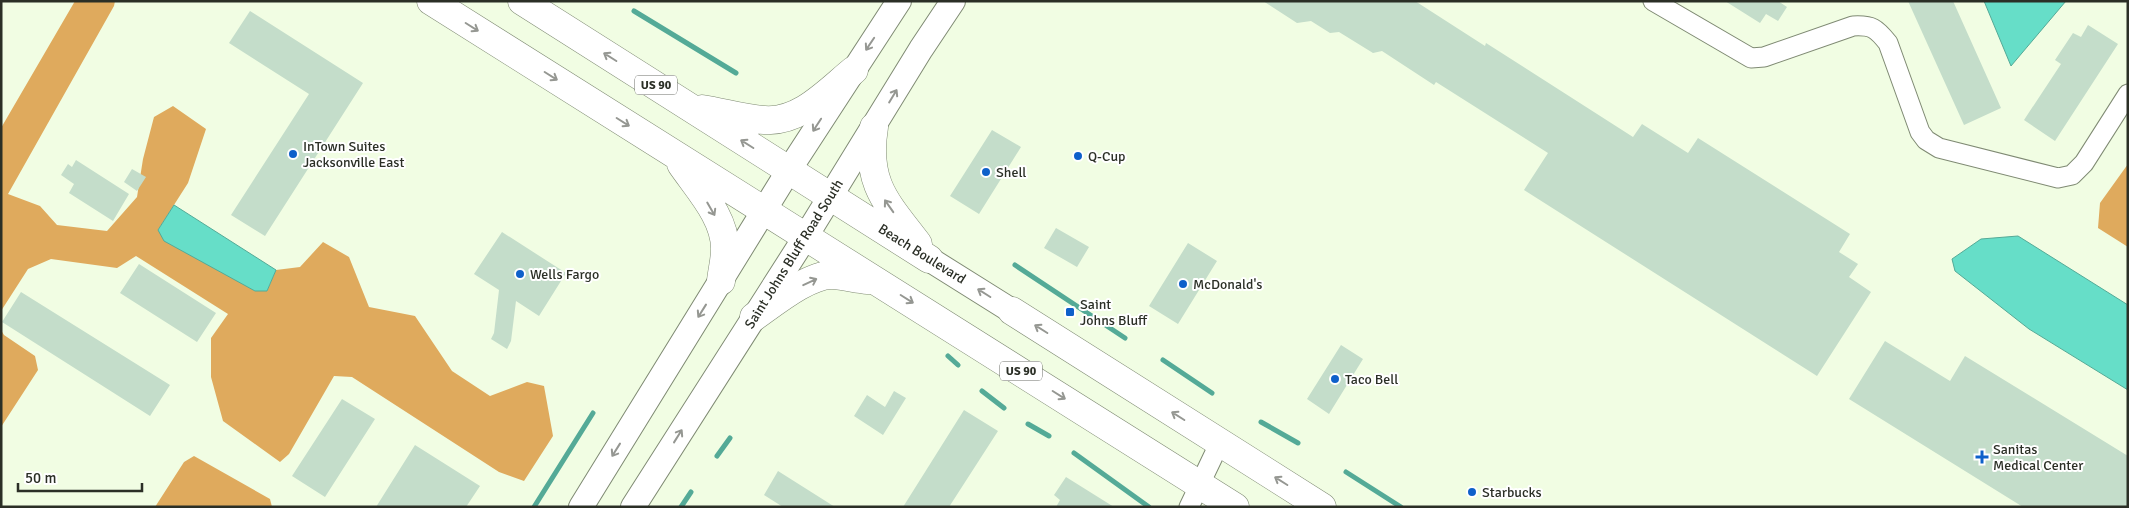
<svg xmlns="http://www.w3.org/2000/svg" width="2129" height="508" font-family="Signika,sans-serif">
  <rect width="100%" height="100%" fill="#f1fde3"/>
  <path fill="#dfaa5d" d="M 75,1 L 115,1 L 114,6 L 8,194 L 40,206 L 57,225 L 107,231 L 137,197 L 143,159 L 154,117 L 173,106 L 206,129 L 188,183 L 158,230 L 255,291 L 267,291 L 276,270 L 300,267 L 323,242 L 349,257 L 369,307 L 415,316 L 452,371 L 490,396 L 527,382 L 544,386 L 553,436 L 524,481 L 499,472 L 352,377 L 334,376 L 289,454 L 280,462 L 223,421 L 211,377 L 211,338 L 228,314 L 136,256 L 117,268 L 51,259 L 28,269 L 1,311 L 1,128 Z
    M 2128,164 L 2128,247 L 2098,228 L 2100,203 Z
    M 1,330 L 4,335 L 35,356 L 38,370 L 1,427 Z
    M 194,456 L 270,499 L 272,507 L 155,507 L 184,462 Z"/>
  <path fill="#66dec8" stroke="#54aa97" d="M 1984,1 L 2066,1 L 2011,66 Z
    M 174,205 L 276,270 L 267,291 L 255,291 L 164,241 L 158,230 Z
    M 2018,236 L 2128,305 L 2128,390 L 2029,329 L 1955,271 L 1952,259 L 1981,239 Z"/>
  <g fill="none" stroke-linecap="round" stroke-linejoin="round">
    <path stroke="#54aa97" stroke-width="5" d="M 634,11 L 736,73
      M 1015,265 L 1125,338
      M 948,356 L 958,365
      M 1163,360 L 1212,393
      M 982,391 L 1004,408
      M 1261,422 L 1298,443
      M 1028,424 L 1049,436
      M 1074,453 L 1149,507
      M 717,456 L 730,438
      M 1346,472 L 1401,507
      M 534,507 L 593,413
      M 681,507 L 691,492"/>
  </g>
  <path fill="#c4ddca" d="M 1263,1 L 1415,1 L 1485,46 L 1486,43 L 1633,137 L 1642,124 L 1688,153 L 1698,138 L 1850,234 L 1839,252 L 1858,264 L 1849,277 L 1871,292 L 1817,376 L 1524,190 L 1548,153 L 1436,82 L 1434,85 L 1382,51 L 1373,53 L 1339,32 L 1330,33 L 1311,21 L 1297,23 Z
    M 1725,1 L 1778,1 L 1787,7 L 1778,21 L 1766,14 L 1760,23 Z
    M 1908,1 L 1953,1 L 2001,108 L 1964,125 Z
    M 250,11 L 363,83 L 265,236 L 231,215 L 309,94 L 229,43 Z
    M 2088,25 L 2118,44 L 2055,141 L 2024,120 L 2061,64 L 2055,60 L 2073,33 L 2081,37 Z
    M 992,130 L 1021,147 L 979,214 L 950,196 Z
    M 76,160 L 129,194 L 113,221 L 69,193 L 74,184 L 61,175 L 68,164 L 72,167 Z
    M 132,169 L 146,177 L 137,191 L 124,182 Z
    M 1056,228 L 1089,247 L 1077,267 L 1044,248 Z
    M 502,232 L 566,273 L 539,316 L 516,301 L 511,341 L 507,349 L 491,339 L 494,333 L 499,290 L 474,274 Z
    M 1188,243 L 1217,261 L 1178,324 L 1149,306 Z
    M 139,264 L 216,313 L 197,342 L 120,293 Z
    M 21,292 L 170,385 L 150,416 L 2,322 Z
    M 1885,341 L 1950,381 L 1965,356 L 2128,456 L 2128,507 L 2023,507 L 1849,399 Z
    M 1341,345 L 1363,359 L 1329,414 L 1307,399 Z
    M 894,391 L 906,398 L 883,435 L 854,416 L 867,395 L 885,407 Z
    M 342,399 L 375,419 L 325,497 L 292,476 Z
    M 964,410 L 998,431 L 949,507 L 903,507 Z
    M 415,445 L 480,486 L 466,507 L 376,507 Z
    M 778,471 L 835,507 L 783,507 L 764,495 Z
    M 1066,477 L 1114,507 L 1056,507 L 1060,500 L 1054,495 Z"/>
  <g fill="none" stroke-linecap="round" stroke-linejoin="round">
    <defs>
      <path id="minor" d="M 1653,1 L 1751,58 L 1764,57 L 1853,26 C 1872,25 1876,28 1888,43 L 1920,132 L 1926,140 L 1939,148 L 2058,178 L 2072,175 L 2084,163 L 2128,94
        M 1189,507 L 1220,442"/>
      <path id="major" d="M 929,259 L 1012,311
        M 581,507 L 789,170 L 899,1
        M 633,507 L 806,236 L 921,49 L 953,1"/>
      <path id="highway" d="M 431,1 L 1235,507
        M 522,1 L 929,259
        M 702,109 C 722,112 744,119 764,120 C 800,123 828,91 854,70
        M 874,127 C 865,183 886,202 918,244
        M 681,164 C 698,189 726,218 725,250 C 725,260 722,271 721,281
        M 1012,311 L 1322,507
        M 754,317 C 774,303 809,274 833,275 C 845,276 857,279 868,280"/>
    </defs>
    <use href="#minor" stroke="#7f8a73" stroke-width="21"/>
    <use href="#major" stroke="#7f8a73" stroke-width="26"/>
    <use href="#highway" stroke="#7f8a73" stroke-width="29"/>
    <use href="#minor" stroke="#fff" stroke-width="19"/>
    <use href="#major" stroke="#fff" stroke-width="24"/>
    <use href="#highway" stroke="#fff" stroke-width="28"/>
  </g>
  <defs><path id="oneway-shaft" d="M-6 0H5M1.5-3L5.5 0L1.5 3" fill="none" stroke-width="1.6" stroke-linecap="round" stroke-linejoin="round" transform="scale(1.25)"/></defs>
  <g stroke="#959792">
    <use href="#oneway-shaft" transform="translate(472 27) rotate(32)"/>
    <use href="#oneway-shaft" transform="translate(870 44) rotate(124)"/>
    <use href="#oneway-shaft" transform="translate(610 57) rotate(-148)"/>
    <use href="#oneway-shaft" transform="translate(551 76) rotate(32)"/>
    <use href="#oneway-shaft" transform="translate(893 96) rotate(-59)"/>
    <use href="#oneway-shaft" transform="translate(623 122) rotate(32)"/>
    <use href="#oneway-shaft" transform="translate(817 125) rotate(123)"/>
    <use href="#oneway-shaft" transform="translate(747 144) rotate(-148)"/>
    <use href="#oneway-shaft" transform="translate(889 206) rotate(-125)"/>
    <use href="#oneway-shaft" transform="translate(711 209) rotate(60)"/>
    <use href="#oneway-shaft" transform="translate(810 282) rotate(-25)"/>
    <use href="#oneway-shaft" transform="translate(984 293) rotate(-148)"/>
    <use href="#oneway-shaft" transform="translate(907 299) rotate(32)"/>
    <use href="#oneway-shaft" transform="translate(702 311) rotate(122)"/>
    <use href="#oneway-shaft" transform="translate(1041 329) rotate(-148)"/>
    <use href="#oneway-shaft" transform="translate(1059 395) rotate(32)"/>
    <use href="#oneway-shaft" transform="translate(1178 416) rotate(-148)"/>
    <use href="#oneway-shaft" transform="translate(678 436) rotate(-58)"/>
    <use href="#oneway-shaft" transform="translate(616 450) rotate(122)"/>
    <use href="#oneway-shaft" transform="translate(1281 481) rotate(-148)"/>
  </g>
  <g fill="#0e60ca" stroke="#fff" stroke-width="2">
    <circle cx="293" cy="154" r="5"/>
    <circle cx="1078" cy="156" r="5"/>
    <circle cx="986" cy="172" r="5"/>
    <circle cx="520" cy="274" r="5"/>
    <circle cx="1183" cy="284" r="5"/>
    <rect x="1065" y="307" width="10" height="10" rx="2.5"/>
    <circle cx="1335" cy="379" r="5"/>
    <path d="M1979.5 449.5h5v5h5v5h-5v5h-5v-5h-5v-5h5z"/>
    <circle cx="1472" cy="492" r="5"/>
  </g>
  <g text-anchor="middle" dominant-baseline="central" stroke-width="4" stroke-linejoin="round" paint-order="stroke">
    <g fill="#fff" stroke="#6b6d67" stroke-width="1">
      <rect x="635" y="75.5" width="42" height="19" rx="4"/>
      <rect x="1000" y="361.5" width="42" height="19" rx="4"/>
    </g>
    <g font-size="12" font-weight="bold" fill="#2b2f26">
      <text x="656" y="85">US 90</text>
      <text x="1021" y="371">US 90</text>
    </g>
    <g font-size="14" fill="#2b2f26" stroke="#fff" text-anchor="start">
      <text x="303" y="146">InTown Suites<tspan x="303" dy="16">Jacksonville East</tspan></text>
      <text x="1088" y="156">Q-Cup</text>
      <text x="996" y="172">Shell</text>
      <text x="530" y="274">Wells Fargo</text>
      <text x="1193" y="284">McDonald's</text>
      <text x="1080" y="304">Saint<tspan x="1080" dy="16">Johns Bluff</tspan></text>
      <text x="1345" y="379">Taco Bell</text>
      <text x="1993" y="449">Sanitas<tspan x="1993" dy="16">Medical Center</tspan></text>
      <text x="1482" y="492">Starbucks</text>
    </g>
    <g font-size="14" fill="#2b2f26" stroke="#fff">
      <text transform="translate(794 254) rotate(-58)">Saint Johns Bluff Road South</text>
      <text transform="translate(922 254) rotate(32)">Beach Boulevard</text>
    </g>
  </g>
  <rect width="2129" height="508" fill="none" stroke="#2b2f26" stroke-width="5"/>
  <path d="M18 483v8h124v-8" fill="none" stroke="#2b2f26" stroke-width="2.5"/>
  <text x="25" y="483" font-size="15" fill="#2b2f26" stroke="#ffffff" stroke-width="4" paint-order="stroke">50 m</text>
</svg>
